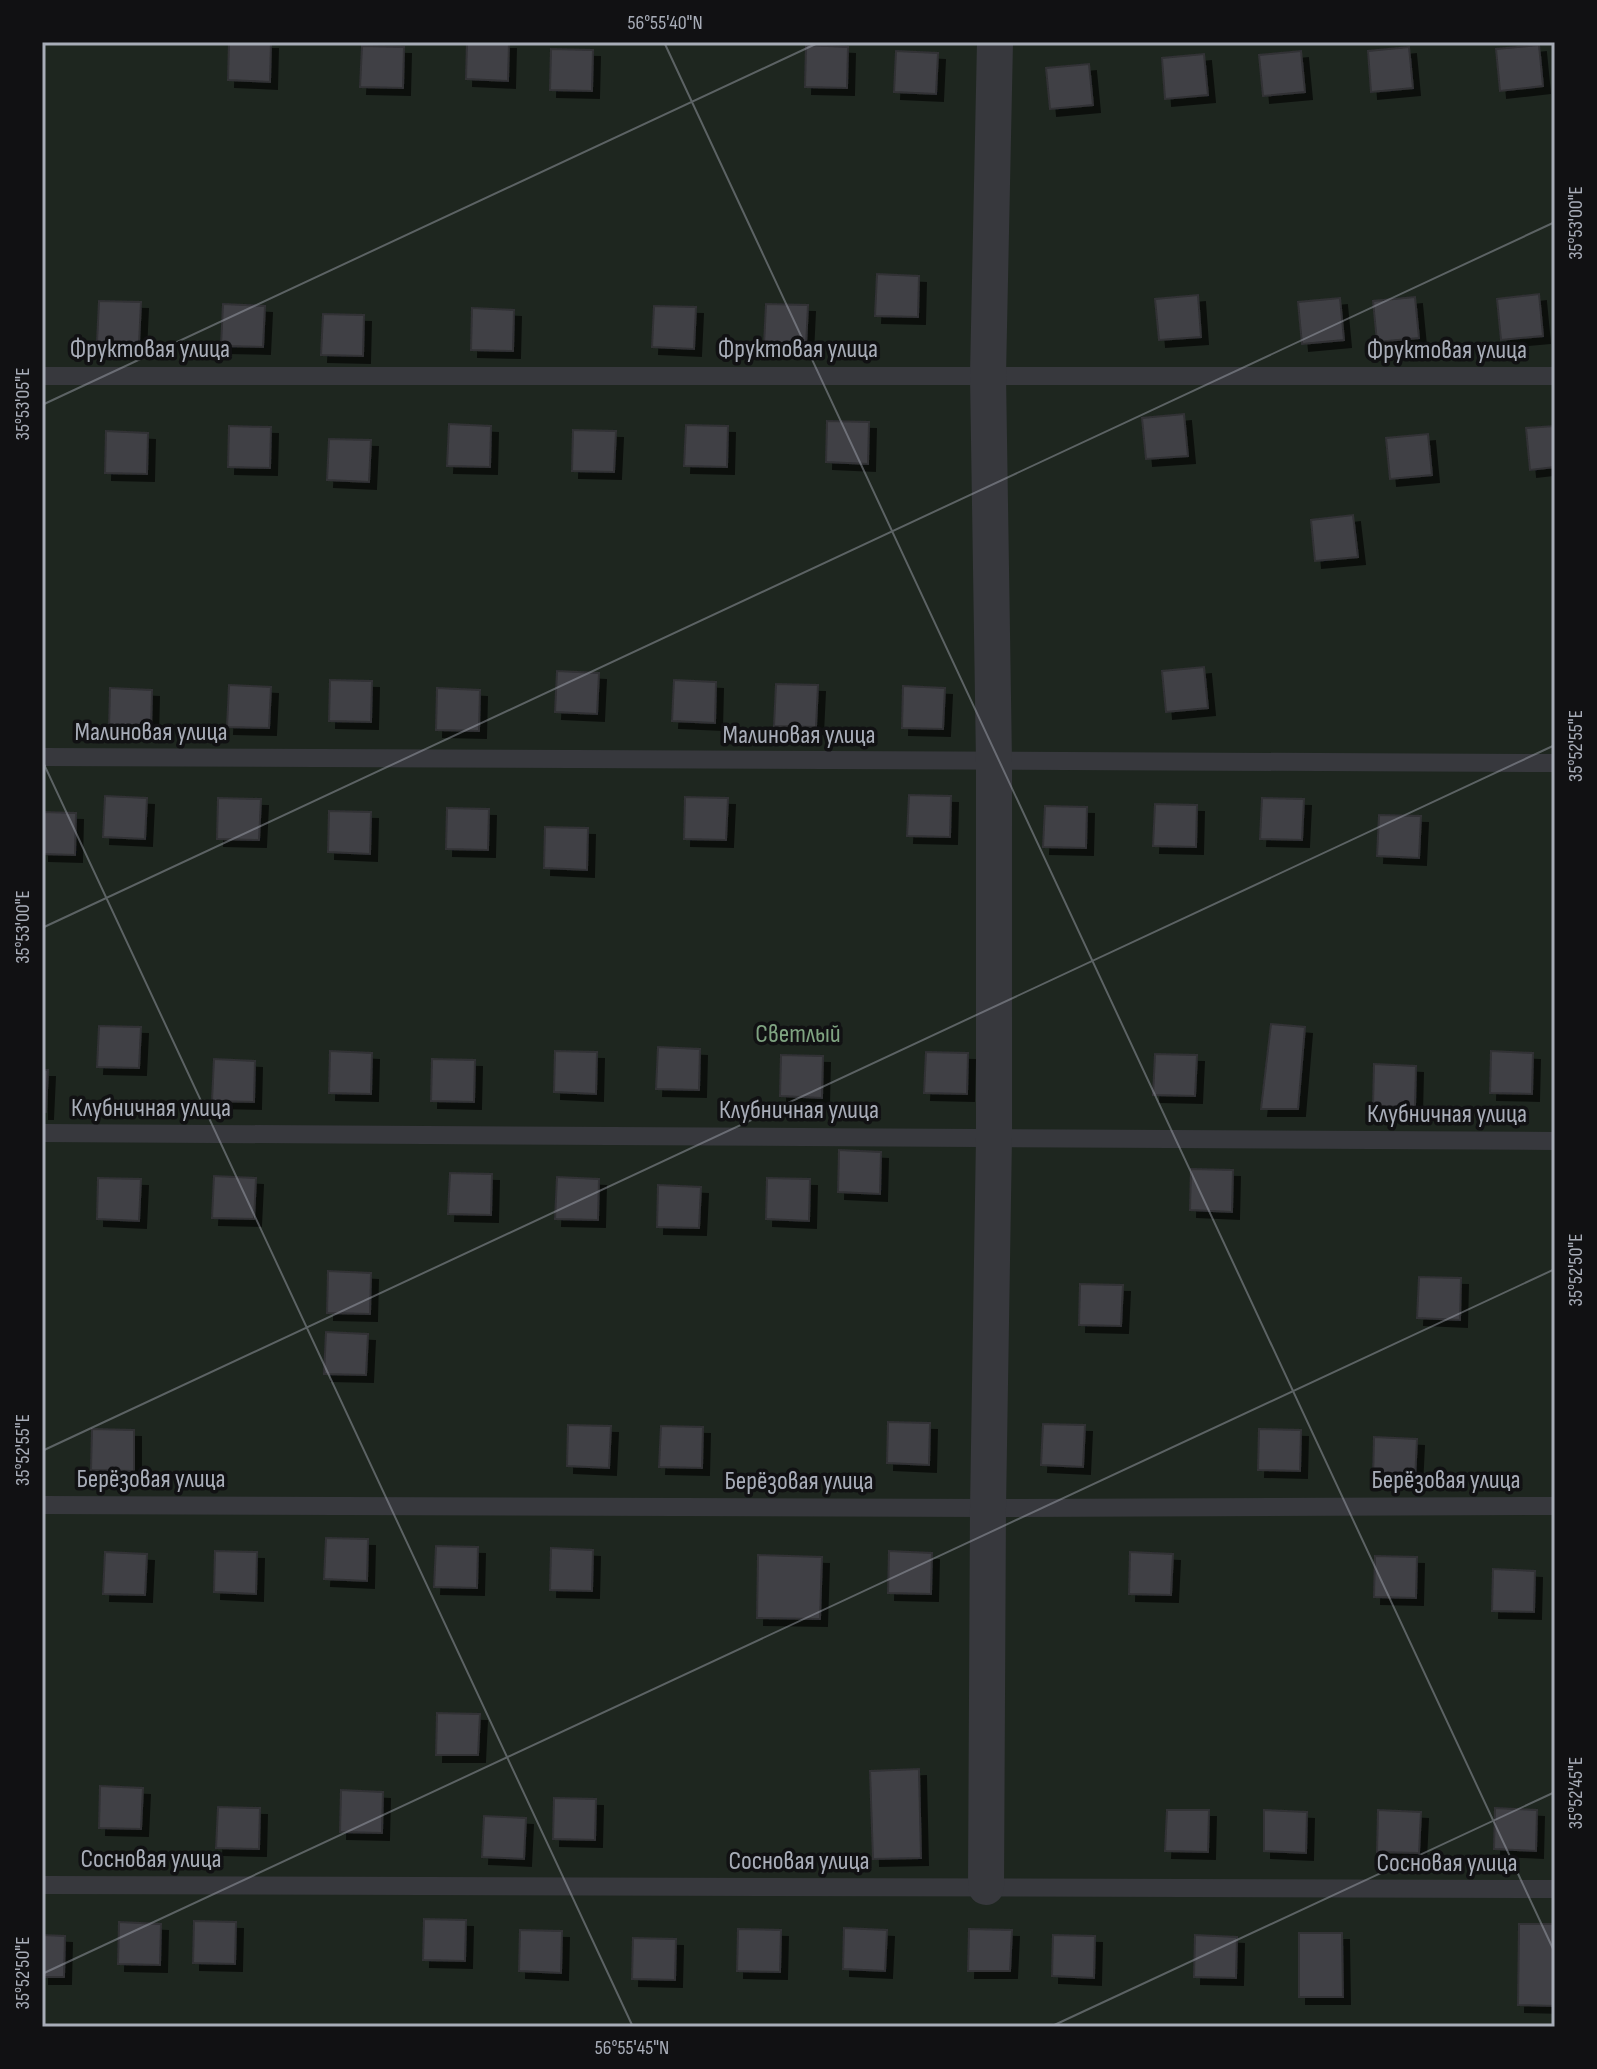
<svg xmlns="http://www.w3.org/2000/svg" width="1597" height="2069" font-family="'Sofia Sans Condensed',sans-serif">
  <defs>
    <filter id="shadow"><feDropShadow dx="7" dy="7" stdDeviation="0" flood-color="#0009"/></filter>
  </defs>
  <rect width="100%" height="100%" fill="#161618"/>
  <path fill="#1e261f" d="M 42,42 L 1555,42 L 1555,2027 L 42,2027 Z"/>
  <path fill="#404145" stroke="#303034" stroke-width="2" filter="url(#shadow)" d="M 229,42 L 271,42 L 270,82 L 228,80 Z
    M 467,42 L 509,42 L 508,81 L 466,79 Z
    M 806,45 L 848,47 L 847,88 L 805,87 Z
    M 1539,45 L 1543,86 L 1500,91 L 1496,49 Z
    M 362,46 L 404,47 L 403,88 L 360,87 Z
    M 1409,47 L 1413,88 L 1371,92 L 1368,51 Z
    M 551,49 L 593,50 L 592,91 L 550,90 Z
    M 896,51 L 938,53 L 936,94 L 894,92 Z
    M 1301,51 L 1305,92 L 1263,96 L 1259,55 Z
    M 1204,54 L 1208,95 L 1165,99 L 1162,58 Z
    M 1089,64 L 1093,105 L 1050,109 L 1046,68 Z
    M 877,274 L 919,276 L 918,317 L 875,316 Z
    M 1539,294 L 1543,336 L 1501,340 L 1497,299 Z
    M 1198,295 L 1201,337 L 1159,340 L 1155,299 Z
    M 1415,297 L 1419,338 L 1377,342 L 1373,301 Z
    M 1340,298 L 1344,340 L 1302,344 L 1298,302 Z
    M 99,301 L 141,302 L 139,344 L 97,342 Z
    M 223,304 L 265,306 L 263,347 L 221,346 Z
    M 766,304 L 808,305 L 806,347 L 764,345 Z
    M 654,306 L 696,307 L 694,349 L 652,347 Z
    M 472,308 L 514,310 L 513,351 L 471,350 Z
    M 323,314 L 364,315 L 363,356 L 321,355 Z
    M 1184,414 L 1188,456 L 1146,459 L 1142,418 Z
    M 827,421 L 869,422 L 868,464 L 826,462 Z
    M 449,424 L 491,426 L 490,467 L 447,466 Z
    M 686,425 L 728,426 L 727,467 L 684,466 Z
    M 229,426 L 271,427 L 270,468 L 228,467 Z
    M 1555,426 L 1555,467 L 1530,470 L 1526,428 Z
    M 573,430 L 616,431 L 614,472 L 572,471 Z
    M 106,431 L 148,433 L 147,474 L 105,473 Z
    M 1428,434 L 1432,475 L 1390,479 L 1386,438 Z
    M 329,439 L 371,440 L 369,482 L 327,480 Z
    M 1353,515 L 1358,557 L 1315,561 L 1311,520 Z
    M 1204,667 L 1208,708 L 1166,712 L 1162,671 Z
    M 557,671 L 599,673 L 597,714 L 555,712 Z
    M 330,680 L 372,681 L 371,722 L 329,721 Z
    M 674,680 L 716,682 L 715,723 L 672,721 Z
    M 776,684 L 818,685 L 816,727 L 774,726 Z
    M 229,685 L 271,687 L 269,728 L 227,727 Z
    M 903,686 L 945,688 L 943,729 L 902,728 Z
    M 110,688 L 152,690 L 151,731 L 109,730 Z
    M 437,688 L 480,690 L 479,731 L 436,730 Z
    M 909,795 L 951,796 L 950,837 L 907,836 Z
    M 105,796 L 147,798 L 145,839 L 103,837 Z
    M 685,797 L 728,798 L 726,840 L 684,839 Z
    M 218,798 L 261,799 L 259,840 L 217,839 Z
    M 1262,798 L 1304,799 L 1302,840 L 1260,839 Z
    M 1155,804 L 1197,805 L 1196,847 L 1153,846 Z
    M 1045,806 L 1087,807 L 1086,848 L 1043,847 Z
    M 447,808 L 489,809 L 488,850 L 446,849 Z
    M 329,811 L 371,812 L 370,854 L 328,852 Z
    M 42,812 L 76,813 L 75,855 L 42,854 Z
    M 1379,815 L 1421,816 L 1419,858 L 1377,856 Z
    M 545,827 L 588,828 L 587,870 L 544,868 Z
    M 1271,1024 L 1305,1027 L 1298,1109 L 1261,1109 Z
    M 99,1026 L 141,1027 L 139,1068 L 97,1067 Z
    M 658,1047 L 700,1049 L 699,1090 L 656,1089 Z
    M 330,1051 L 372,1053 L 371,1094 L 329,1093 Z
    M 555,1051 L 597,1052 L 596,1094 L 554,1092 Z
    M 1491,1051 L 1533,1053 L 1532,1094 L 1490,1093 Z
    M 926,1052 L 968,1053 L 967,1094 L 924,1093 Z
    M 1155,1054 L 1197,1055 L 1195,1096 L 1153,1095 Z
    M 781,1055 L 823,1056 L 822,1098 L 780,1096 Z
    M 214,1059 L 255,1061 L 254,1102 L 212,1101 Z
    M 432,1059 L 475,1060 L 474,1102 L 431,1101 Z
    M 1374,1064 L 1416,1066 L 1415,1107 L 1373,1106 Z
    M 42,1070 L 48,1070 L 46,1112 L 42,1112 Z
    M 839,1150 L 881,1152 L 880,1194 L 838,1192 Z
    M 1191,1169 L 1233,1170 L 1232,1212 L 1190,1210 Z
    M 450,1173 L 492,1174 L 491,1215 L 448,1214 Z
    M 214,1176 L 256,1178 L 254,1219 L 212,1218 Z
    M 557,1177 L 599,1179 L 598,1220 L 555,1219 Z
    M 98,1178 L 141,1179 L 139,1221 L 97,1219 Z
    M 767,1178 L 810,1179 L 809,1221 L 766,1219 Z
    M 658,1185 L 701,1187 L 699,1228 L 657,1227 Z
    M 328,1271 L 371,1273 L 370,1314 L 327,1313 Z
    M 1419,1277 L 1461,1278 L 1460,1320 L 1417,1318 Z
    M 1080,1284 L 1123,1285 L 1121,1326 L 1079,1325 Z
    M 326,1332 L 368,1334 L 366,1375 L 324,1374 Z
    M 888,1422 L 930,1423 L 929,1465 L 887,1463 Z
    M 1043,1424 L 1085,1425 L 1083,1467 L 1041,1465 Z
    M 568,1425 L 611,1426 L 609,1468 L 567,1466 Z
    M 661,1426 L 703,1427 L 702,1468 L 659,1467 Z
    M 92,1429 L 134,1430 L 134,1471 L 91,1470 Z
    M 1259,1429 L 1301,1430 L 1300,1471 L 1258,1470 Z
    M 1374,1437 L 1417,1439 L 1415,1480 L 1373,1479 Z
    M 326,1538 L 368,1539 L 367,1581 L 324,1579 Z
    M 436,1546 L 478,1547 L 477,1588 L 434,1587 Z
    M 551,1548 L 593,1550 L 592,1591 L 550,1590 Z
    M 215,1551 L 257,1552 L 256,1594 L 214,1592 Z
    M 889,1551 L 932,1553 L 931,1594 L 888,1593 Z
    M 105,1552 L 147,1554 L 145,1595 L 103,1594 Z
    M 1130,1552 L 1173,1554 L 1171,1595 L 1129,1594 Z
    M 758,1555 L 822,1557 L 820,1619 L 757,1618 Z
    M 1375,1556 L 1417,1557 L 1416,1598 L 1374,1597 Z
    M 1493,1569 L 1535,1571 L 1534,1612 L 1492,1611 Z
    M 437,1713 L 480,1714 L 478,1755 L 436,1755 Z
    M 919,1769 L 921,1858 L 873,1859 L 870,1771 Z
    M 100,1786 L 143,1788 L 141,1829 L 99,1828 Z
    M 341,1790 L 383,1792 L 382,1833 L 340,1832 Z
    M 554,1798 L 596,1799 L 595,1840 L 553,1839 Z
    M 218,1807 L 260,1808 L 259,1849 L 216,1848 Z
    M 1495,1808 L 1537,1810 L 1536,1851 L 1494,1849 Z
    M 1167,1810 L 1209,1810 L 1208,1852 L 1165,1851 Z
    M 1264,1810 L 1307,1812 L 1306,1853 L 1264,1851 Z
    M 1378,1810 L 1421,1812 L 1419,1853 L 1377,1852 Z
    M 484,1816 L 526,1818 L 524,1859 L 482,1857 Z
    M 424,1919 L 466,1920 L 465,1961 L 423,1960 Z
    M 194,1921 L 236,1922 L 235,1964 L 193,1963 Z
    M 119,1922 L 161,1924 L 160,1965 L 118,1964 Z
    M 1519,1924 L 1555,1924 L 1555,2006 L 1518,2005 Z
    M 844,1928 L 887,1930 L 885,1971 L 843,1969 Z
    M 738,1929 L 781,1930 L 780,1972 L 737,1971 Z
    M 969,1929 L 1012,1930 L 1010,1971 L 968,1971 Z
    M 520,1930 L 562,1931 L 561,1973 L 519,1971 Z
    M 1299,1933 L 1342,1933 L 1343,1997 L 1299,1997 Z
    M 42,1935 L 65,1936 L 64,1977 L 42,1977 Z
    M 1053,1935 L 1095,1936 L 1094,1978 L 1052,1976 Z
    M 1195,1935 L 1237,1937 L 1236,1978 L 1194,1977 Z
    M 633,1938 L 676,1939 L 675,1980 L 632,1979 Z"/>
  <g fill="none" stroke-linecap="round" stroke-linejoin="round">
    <path stroke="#37383d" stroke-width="18" d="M 42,376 L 1555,376
      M 42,757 L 1555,763
      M 42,1133 L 1555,1141
      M 42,1505 L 988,1508 L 1555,1506
      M 42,1885 L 1555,1889"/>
    <path stroke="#37383d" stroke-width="36" d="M 986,1887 L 988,1508 L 994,1137 L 994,762 L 988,375 L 995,42"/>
  </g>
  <path fill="none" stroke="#a8adb8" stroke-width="2" stroke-opacity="0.45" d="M 664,42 L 1555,1953M 42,405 L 820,42M 42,760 L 633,2027M 42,928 L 1555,222M 42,1451 L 1555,745M 42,1974 L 1555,1269M 1050,2027 L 1555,1792"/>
  <g text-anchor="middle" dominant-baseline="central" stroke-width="7" stroke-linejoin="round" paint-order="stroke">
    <g font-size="26" fill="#a8adb8" stroke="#111113">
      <text x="150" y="349">Фруктовая улица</text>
      <text x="798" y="349">Фруктовая улица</text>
      <text x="1447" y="350">Фруктовая улица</text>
      <text x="151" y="732">Малиновая улица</text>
      <text x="799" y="735">Малиновая улица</text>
      <text x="151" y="1108">Клубничная улица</text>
      <text x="799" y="1110">Клубничная улица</text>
      <text x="1447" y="1114">Клубничная улица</text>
      <text x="151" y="1479">Берёзовая улица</text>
      <text x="1446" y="1480">Берёзовая улица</text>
      <text x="799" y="1481">Берёзовая улица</text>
      <text x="151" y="1859">Сосновая улица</text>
      <text x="799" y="1861">Сосновая улица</text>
      <text x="1447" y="1863">Сосновая улица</text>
    </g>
    <g font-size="26" fill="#7fa381" stroke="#111113">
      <text x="798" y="1034">Светлый</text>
    </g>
  </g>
  <rect width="1597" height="2069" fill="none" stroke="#111113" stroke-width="88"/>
  <rect x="44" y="44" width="1509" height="1981" fill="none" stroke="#a8adb8" stroke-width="3"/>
  <g font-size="20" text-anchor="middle" fill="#a8adb8">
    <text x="665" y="29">56°55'40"N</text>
    <text transform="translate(1575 223) rotate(-90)" y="7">35°53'00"E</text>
    <text transform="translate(22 404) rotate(-90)" y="7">35°53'05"E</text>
    <text transform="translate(1575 746) rotate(-90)" y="7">35°52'55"E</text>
    <text transform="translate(22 927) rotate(-90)" y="7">35°53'00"E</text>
    <text transform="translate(1575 1270) rotate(-90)" y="7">35°52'50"E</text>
    <text transform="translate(22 1450) rotate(-90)" y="7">35°52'55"E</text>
    <text transform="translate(1575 1793) rotate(-90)" y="7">35°52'45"E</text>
    <text transform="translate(22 1973) rotate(-90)" y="7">35°52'50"E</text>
    <text x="632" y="2054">56°55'45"N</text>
  </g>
</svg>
